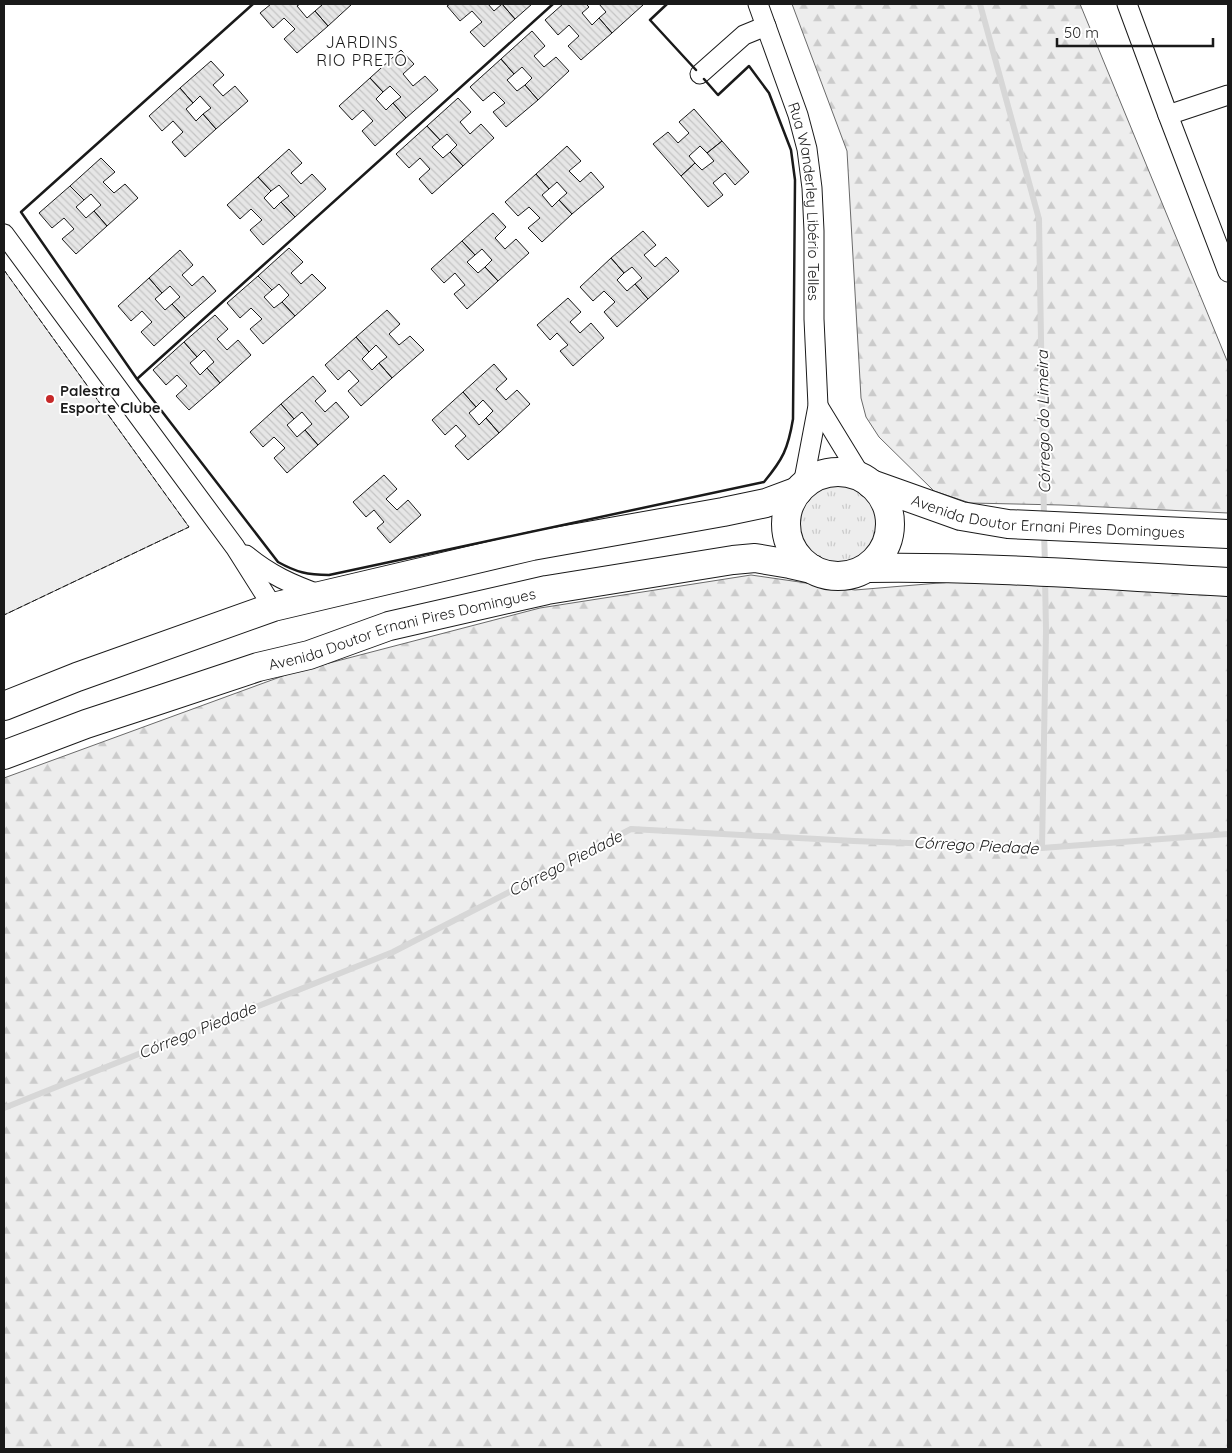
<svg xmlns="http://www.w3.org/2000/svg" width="1232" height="1453" font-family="Quicksand,sans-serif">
  <defs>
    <pattern id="grass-tufts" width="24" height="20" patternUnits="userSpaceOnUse" patternTransform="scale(1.25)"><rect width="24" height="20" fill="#ededed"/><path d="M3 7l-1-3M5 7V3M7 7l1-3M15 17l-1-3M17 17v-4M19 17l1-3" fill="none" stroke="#cbcbcb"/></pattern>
    <pattern id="forest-firs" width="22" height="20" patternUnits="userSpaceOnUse" patternTransform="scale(1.25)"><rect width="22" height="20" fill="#ededed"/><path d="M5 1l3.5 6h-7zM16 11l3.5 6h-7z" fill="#cbcbcb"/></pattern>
    <pattern id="building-back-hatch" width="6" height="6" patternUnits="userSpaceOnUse" patternTransform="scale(1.25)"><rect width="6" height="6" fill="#e6e6e6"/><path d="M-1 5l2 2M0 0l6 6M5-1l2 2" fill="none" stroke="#c5c5c5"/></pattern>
  </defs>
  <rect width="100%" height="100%" fill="#fff"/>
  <path fill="url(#grass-tufts)" stroke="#6a6a6a" d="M792 524a47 47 0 1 1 94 0a47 47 0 1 1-94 0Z"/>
  <path fill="url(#forest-firs)" stroke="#6a6a6a" d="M 792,4 L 1080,4 L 1228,363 L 1228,513 L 1061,505 L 970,503 L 934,491 L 879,437 L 866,417 L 861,398 L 847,151 Z
    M 751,575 L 855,590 L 975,580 L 1228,596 L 1228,1449 L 4,1449 L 4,778 L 291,673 L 540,608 Z"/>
  <path fill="#ededed" stroke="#6a6a6a" d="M 4,270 L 189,527 L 4,615 Z"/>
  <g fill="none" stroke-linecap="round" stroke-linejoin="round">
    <path stroke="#d7d7d7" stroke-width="6" d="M 980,4 L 1039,219 L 1044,519
      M 1044,532 L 1045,564
      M 1042,848 L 1046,631 L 1045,577
      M 4,1108 L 393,952 L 631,829 L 854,841 L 1042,848 L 1228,834"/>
  </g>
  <path fill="url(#building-back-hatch)" stroke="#1a1a1a" d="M 271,4 L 300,4 L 297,6 L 307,18 L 315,11 L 328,26 L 297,53 L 284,39 L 295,29 L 284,18 L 273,28 L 260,13 Z
    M 321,4 L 352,4 L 328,26 L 315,11 L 322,5 Z
    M 450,4 L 488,4 L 494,11 L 502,4 L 515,19 L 484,47 L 470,32 L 482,22 L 472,11 L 460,21 L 447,6 Z
    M 502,4 L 532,4 L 515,19 Z
    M 563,4 L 586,4 L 589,7 L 582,13 L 592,25 L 599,18 L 612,33 L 581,60 L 568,46 L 579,36 L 569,25 L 558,35 L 545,20 Z
    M 599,4 L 642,4 L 643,5 L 612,33 L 599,18 L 606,12 Z
    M 532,31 L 545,46 L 534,56 L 544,67 L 556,57 L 569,71 L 538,100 L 525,85 L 532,78 L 522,67 L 514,74 L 501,59 Z
    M 401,50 L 414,64 L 403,74 L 413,86 L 425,76 L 438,90 L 406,118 L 393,103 L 401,97 L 390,86 L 383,92 L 370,78 Z
    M 501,59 L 514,74 L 507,80 L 517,91 L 525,85 L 538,100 L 506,127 L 493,112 L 505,103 L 494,92 L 483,101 L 470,87 Z
    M 211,61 L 224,75 L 213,85 L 223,96 L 235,86 L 248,101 L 216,129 L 203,114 L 211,108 L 200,96 L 193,103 L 180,88 Z
    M 370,78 L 383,92 L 376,99 L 386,110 L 393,103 L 406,118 L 375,146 L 362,131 L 373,121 L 363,110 L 352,120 L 339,106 Z
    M 180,88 L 193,103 L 186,109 L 196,121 L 203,114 L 216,129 L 185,157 L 172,142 L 183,132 L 173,121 L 162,131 L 149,116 Z
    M 458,98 L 471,112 L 460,122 L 470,134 L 481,124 L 494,138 L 463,166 L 450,152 L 457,145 L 447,134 L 440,140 L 427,126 Z
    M 694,109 L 722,141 L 707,153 L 700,146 L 689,156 L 695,163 L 681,176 L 653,144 L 668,132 L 678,143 L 689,133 L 679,122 Z
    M 427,126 L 440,140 L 432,147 L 443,158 L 450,152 L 463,166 L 432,194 L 419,179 L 430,169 L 420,158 L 409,168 L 396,154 Z
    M 722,141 L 749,172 L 735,185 L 725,173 L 713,183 L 723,195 L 708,207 L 681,176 L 695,163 L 702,170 L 714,161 L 707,153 Z
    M 567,146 L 581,161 L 569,171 L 580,182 L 591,172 L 604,187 L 572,214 L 559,200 L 567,193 L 557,182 L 549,189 L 536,174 Z
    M 289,149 L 302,163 L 291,173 L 301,184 L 312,174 L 326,189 L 295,217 L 281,202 L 289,196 L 279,185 L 271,191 L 258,177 Z
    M 101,158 L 115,172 L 103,182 L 114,193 L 125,184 L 138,198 L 107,226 L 94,211 L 101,205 L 91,194 L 84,200 L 70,186 Z
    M 536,174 L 549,189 L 542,195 L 552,207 L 559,200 L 572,214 L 542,242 L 528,228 L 540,218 L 529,207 L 518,216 L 505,202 Z
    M 258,177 L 271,191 L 264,198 L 274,209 L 281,202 L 295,217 L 263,245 L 250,230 L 262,220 L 251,209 L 240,219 L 227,205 Z
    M 70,186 L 84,200 L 76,207 L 86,218 L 94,211 L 107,226 L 76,254 L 62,239 L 74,229 L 64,218 L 52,228 L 39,213 Z
    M 493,213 L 506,227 L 495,238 L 505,249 L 516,239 L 529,253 L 498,281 L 485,267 L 492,260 L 482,249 L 475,255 L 462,241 Z
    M 643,231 L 656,245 L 644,255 L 655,267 L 666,257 L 679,271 L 648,299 L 635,284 L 642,278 L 632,267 L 624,273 L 611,258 Z
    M 462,241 L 475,255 L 467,262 L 478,273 L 485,267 L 498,281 L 467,309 L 454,294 L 465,285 L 455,273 L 444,283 L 431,269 Z
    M 289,248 L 303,262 L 291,273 L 301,284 L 312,274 L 326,288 L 295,316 L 282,302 L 289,295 L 279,284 L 272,290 L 258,276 Z
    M 180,250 L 193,265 L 182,275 L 192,286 L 203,276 L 216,291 L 185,318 L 172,304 L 180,297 L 170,286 L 162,293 L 149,278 Z
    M 611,258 L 624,273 L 617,280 L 627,291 L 635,284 L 648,299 L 617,327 L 604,312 L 615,302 L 604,291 L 593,301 L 580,287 Z
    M 258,276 L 272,290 L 264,297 L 274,308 L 282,302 L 295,316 L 263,344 L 250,329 L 262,319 L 251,308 L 240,318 L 227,303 Z
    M 149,278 L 162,293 L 155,299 L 165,310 L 172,304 L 185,318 L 154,346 L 141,332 L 152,322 L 142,311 L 131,321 L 118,306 Z
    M 568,298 L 581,312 L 570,322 L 580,333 L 591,323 L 604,338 L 573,366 L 560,351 L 568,345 L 557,333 L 550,340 L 537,325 Z
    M 387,310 L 400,324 L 389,334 L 399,345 L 410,336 L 424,350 L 392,378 L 379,363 L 387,357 L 376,345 L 369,352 L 356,337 Z
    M 215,315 L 228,329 L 217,339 L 227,350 L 238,340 L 251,355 L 220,383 L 207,368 L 214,362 L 204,350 L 197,357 L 184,342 Z
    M 356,337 L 369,352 L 362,359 L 372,370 L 379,363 L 392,378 L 361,406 L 348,391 L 359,381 L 349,370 L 338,380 L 325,365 Z
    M 184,342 L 197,357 L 190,363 L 200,375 L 207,368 L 220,383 L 189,410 L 176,396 L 187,386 L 177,375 L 166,385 L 153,370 Z
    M 494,364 L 507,379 L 496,389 L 506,400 L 517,390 L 530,404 L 499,433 L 486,418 L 493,411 L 483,400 L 476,407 L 463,392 Z
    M 313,376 L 326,391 L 315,401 L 325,412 L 336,402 L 349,417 L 318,445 L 305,430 L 312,424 L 302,412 L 294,419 L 281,404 Z
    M 463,392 L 476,407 L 469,413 L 479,425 L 486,418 L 499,433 L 468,460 L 455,446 L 466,436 L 456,425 L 445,435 L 432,420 Z
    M 281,404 L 294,419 L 287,425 L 297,437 L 305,430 L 318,445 L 287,473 L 274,458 L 285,448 L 274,437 L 263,447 L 250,432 Z
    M 384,475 L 397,489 L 386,499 L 397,510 L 408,500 L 421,515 L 390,543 L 377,528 L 384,522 L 374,510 L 366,517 L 353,502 Z"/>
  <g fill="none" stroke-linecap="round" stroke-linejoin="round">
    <defs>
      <g id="street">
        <path id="s1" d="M 758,4 L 798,115 L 807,149 L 812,188 L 814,231 L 814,319 L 818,406 L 803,485"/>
        <path d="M 1127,4 L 1168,115 L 1228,272"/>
        <path d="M 700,74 L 744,35 L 766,26"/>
        <path d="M 1168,115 L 1228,95"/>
        <path d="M 4,234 L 235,547 L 273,607"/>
        <path d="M 818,406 L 862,478"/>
        <path d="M 246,555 C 270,575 291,584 321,595"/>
      </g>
      <g id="primary">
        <circle cx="838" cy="524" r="52"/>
        <path id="s2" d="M 871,484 L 961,516 L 1008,524 L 1228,534"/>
        <path d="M 867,568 C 988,566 1108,576 1228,582"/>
        <path d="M 4,706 L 77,677 L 273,607 L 532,546 L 723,512 L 766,503 L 798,491"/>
        <path id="s3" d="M 4,755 L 86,724 L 162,699 L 258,667 L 309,655 L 389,626 L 547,590 L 733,560 L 755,558 L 790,564 L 812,569"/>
      </g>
    </defs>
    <use href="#street" stroke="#1a1a1a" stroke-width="21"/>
    <use href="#primary" stroke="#1a1a1a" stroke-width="30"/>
    <use href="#street" stroke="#fff" stroke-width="19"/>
    <use href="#primary" stroke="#fff" stroke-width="28"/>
    <path stroke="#1a1a1a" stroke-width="1" stroke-dasharray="6 2.5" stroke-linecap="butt" d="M 4,270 L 189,527 L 4,615"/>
    <path stroke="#1a1a1a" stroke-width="2.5" d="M 253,4 L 21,212 L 137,379 L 278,562 C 296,572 307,575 329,575 L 764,482 C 783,459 788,449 793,419 L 795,180 L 791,150 L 769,93 L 749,66 L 718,95 L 704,79
      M 667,4 L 650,20 L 696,70
      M 137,379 L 553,4"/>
  </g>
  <circle fill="#c62828" stroke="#fff" stroke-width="2" cx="50" cy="399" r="5"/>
  <g text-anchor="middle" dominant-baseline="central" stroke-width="4" stroke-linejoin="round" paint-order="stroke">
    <g font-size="15" fill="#1a1a1a" stroke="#fff">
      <text stroke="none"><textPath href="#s1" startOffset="205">Rua Wanderley Libério Telles</textPath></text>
      <text stroke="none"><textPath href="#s2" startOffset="182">Avenida Doutor Ernani Pires Domingues</textPath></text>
      <text stroke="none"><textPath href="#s3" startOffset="418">Avenida Doutor Ernani Pires Domingues</textPath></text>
    </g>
    <g font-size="15" font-weight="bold" fill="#1a1a1a" stroke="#fff" text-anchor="start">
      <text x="60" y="390">Palestra<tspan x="60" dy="17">Esporte Clube</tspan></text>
    </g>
    <g font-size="16" letter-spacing="1" fill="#1a1a1a" stroke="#fff">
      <text x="362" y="42">JARDINS<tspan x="362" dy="18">RIO PRETO</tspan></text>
    </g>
    <g font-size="16" font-style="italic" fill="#1a1a1a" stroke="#fff">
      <text transform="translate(1043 422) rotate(-91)">Córrego do Limeira</text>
      <text transform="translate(976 845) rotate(3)">Córrego Piedade</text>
      <text transform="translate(565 863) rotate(-27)">Córrego Piedade</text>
      <text transform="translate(197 1030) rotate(-22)">Córrego Piedade</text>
    </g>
  </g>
  <rect width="1232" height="1453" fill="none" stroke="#1a1a1a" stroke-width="10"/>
  <path d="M1057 38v8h156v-8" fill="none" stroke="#1a1a1a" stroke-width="2.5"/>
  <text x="1064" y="38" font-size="15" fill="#1a1a1a" stroke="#ffffff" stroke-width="4" paint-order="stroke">50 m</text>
</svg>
